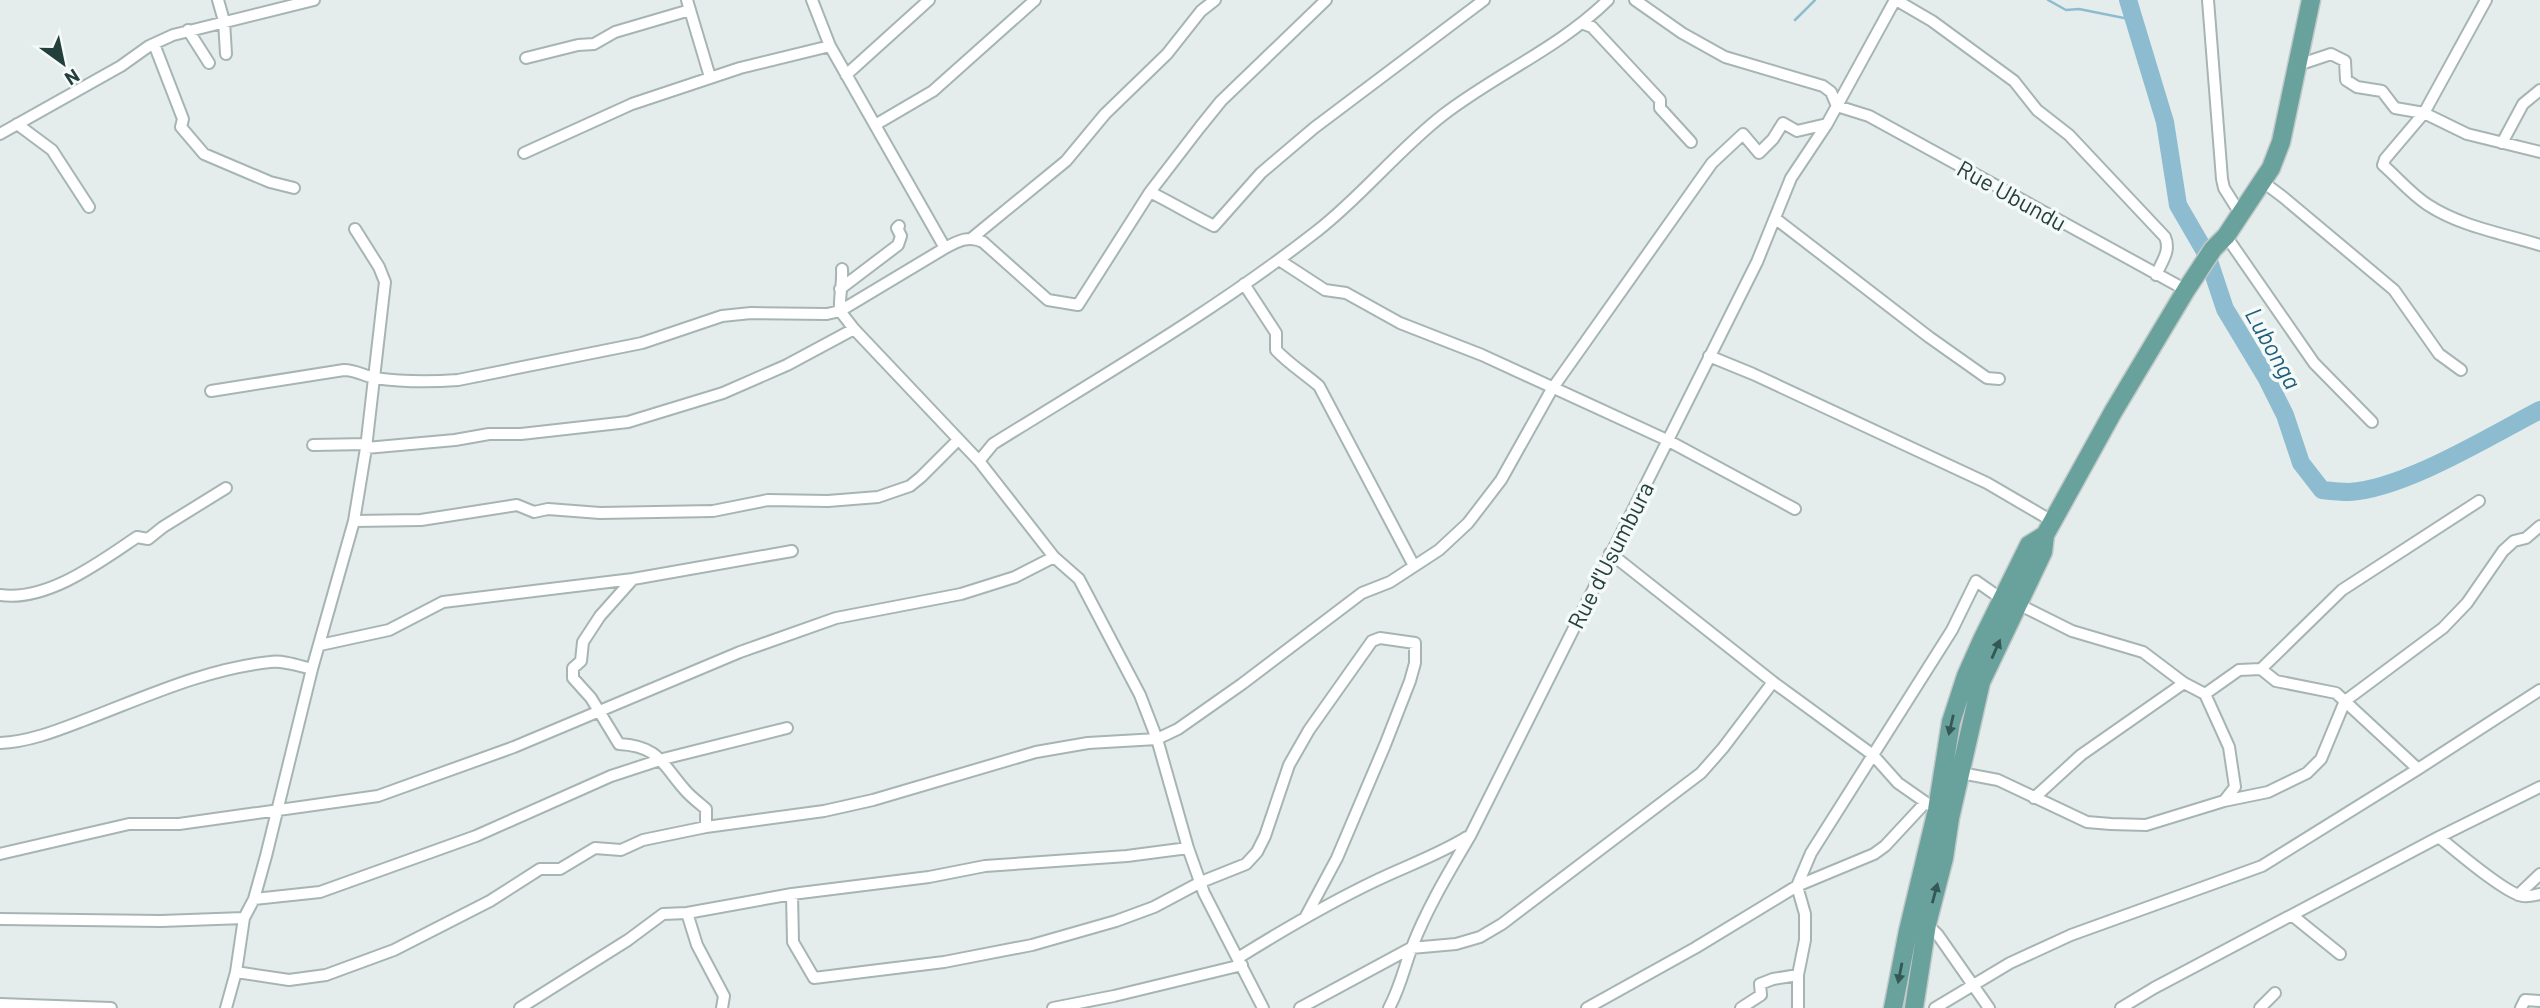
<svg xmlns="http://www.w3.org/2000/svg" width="2540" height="1008" font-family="Barlow,sans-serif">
  <rect width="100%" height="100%" fill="#e4edeb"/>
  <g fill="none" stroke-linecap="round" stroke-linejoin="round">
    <path stroke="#8dbcd1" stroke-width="2.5" d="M 2048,0 L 2066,10 L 2079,9 L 2134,20
      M 1795,20 L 1815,0"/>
    <path stroke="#8dbcd1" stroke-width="18" d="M 2128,0 L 2165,122 L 2178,205 L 2207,255 L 2225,309 L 2266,377 L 2285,415 L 2301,463 L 2322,490 C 2331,491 2340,492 2349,492 C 2404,489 2490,436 2540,410"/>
    <defs>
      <path id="minor" d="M 218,0 L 224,21 L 226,54
        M 687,0 L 710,77
        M 812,0 L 830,46 L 945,248
        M 1635,0 L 1682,33 L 1725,57 L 1823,86 L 1831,92 L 1837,106
        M 1896,0 L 1932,21 L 2014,81 L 2037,110 L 2069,135 L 2165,237 C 2171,251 2162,261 2156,275
        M 2208,0 L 2222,179 L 2224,188 L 2241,215
        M 2486,0 L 2424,113 L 2385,159 L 2383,165 C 2398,178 2411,194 2428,205 C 2462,227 2502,233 2540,245
        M 1584,24 L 1592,27 L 1660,100 L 1660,108 L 1691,142
        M 188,30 L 209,63
        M 154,44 L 183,119 L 181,127 L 204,154 L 270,182 L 294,188
        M 526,58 L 578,45 L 594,44 L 615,32 L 690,10
        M 2298,65 L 2331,54 L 2345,61 L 2346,80 L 2357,87 L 2382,91 L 2395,108 L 2424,113 L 2467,134 L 2540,152
        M 846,75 L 929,0
        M 1837,106 L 1869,116 L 2186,290
        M 17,124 L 52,150 L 89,207
        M 875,125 L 933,91 L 1035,0
        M 0,134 L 121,66 L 149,46 L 173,35 L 314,0
        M 2502,143 L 2523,104 L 2540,90
        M 524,153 L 632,104 L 740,68 L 830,46
        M 2263,182 L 2283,197 L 2394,290 L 2439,354 L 2461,370
        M 1150,192 C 1172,203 1192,215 1214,226 L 1261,173 L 1314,128 L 1484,0
        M 1776,219 L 1929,337 L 1987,378 L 1999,379
        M 2226,236 L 2314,363 L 2372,422
        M 972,238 L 1066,161 L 1105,114 L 1167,54 L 1201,11 L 1215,0
        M 1279,260 L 1325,290 L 1346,293 L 1400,323 L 1482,355 L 1667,440 L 1795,509
        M 1244,284 L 1276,333 L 1276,350 C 1289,364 1304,373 1319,386 L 1414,566
        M 840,289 L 898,245 L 901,236 L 897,228 L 899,226
        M 1709,356 L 1753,374 L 1987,483 L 2052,521
        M 211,391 L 344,370 C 356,370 364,376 375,378 C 403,382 431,382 458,380 L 642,343 L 722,316 L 751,313 L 827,314 L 840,311 C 839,296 843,284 842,269
        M 313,445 L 366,444
        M 366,448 L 455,440 L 489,434 L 521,434 L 628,422 L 723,393 L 787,365 L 854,329
        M 979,461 L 993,444 C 1102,376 1216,310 1317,231 C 1362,196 1398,150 1443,115 C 1496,74 1559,48 1608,0
        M 354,521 L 421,520 L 517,505 L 534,512 L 548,509 L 600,513 L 713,511 L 768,500 L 828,501 L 878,497 L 910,486 L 921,477 L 958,440
        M 1610,553 L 1773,682 L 1873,755 L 1898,783 L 1941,813
        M 633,579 L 600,616 L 583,642 L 581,661 L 573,668 L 573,678 L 591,698 L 619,744 C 659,746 662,764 685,790 C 691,797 699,803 706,809 L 706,827
        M 0,595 C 47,602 100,562 137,537 L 148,539 L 163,527 L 226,488
        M 320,645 L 389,630 L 443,602 L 633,579 L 792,551
        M 2261,669 L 2276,681 L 2336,693 L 2418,769
        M 2205,694 L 2239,670 L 2261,669 L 2342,590 L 2479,501
        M 0,743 C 28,742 56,731 82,721 C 143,698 204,669 270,662 C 284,660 299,666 312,669
        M 2034,798 L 2081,755 L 2184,683
        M 2224,801 L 2268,792 L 2307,773 L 2321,759 L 2345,701 L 2443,628 L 2467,603 L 2503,551 L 2514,541 L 2526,538 L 2540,526
        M 2439,837 C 2455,850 2506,894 2523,896 C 2528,897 2535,895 2540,894
        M 0,854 L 129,824 L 179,824 L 378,796 L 514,747 L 740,652 L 836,618 L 961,594 L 1015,577 L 1054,557
        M 792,894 L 793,942 L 814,978 L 944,962 L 1032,945 L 1116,921 L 1154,907 L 1201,882 L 1246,864 L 1257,852 L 1265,836 L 1289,765 L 1309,730 L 1372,641 L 1380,638 L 1415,643 L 1415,663 L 1410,681 L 1385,745 L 1337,858 L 1306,916
        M 2518,895 L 2540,874
        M 254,899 L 320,892 L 476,836 L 611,776 L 663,759 L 787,728
        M 687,913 L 697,945 L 724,996 L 722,1008
        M 2293,916 L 2340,954
        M 0,919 L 161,921 L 244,918
        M 1927,924 L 1938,935 L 1989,1008
        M 1238,958 C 1283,930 1327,904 1375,881 C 1406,866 1438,855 1467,837
        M 236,972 L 289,980 L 326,975 L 394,950 L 490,901 L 540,869 L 560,869 L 595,848 L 621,850 L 643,840 L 706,827 L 824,811 L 873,800 L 1036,752 L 1088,743 L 1157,739 L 1178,729 L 1242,684 L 1362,593 L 1390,582 L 1439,550 L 1468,523 L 1501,480 L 1552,389 L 1712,163 L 1743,134 L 1759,153 L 1773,139 L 1783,123 L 1797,131 L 1827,124
        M 0,1004 L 111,1008
        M 226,1008 L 236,972 L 244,918 L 254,899 L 266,856 L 312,669 L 354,521 L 366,448 L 385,282 L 379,267 L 355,229
        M 520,1008 L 628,940 L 663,914 L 687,913 L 792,894 L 929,877 L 985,866 L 1127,856 L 1188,848
        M 1053,1008 L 1114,996 L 1242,965
        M 1263,1008 L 1204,893 L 1188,848 L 1157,739 L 1140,695 L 1079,579 L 1054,557 L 979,461 L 854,329 L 840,311 L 945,248 C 958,241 969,235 983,242 L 1048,300 L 1078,305 L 1150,192 L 1200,127 L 1221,101 L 1326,0
        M 1300,1008 L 1411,948 L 1456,944 L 1480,937 L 1502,924 L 1701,773 L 1723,748 L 1773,682
        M 1389,1008 C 1400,988 1404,968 1412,947 C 1427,908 1449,872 1470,836 L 1757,262 L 1791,178 L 1827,124 L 1895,0
        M 1587,1008 L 1695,948 L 1797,886 L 1874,854 L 1885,846 L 1925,803
        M 1741,1008 L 1761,995 L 1760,984 L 1773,979 L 1798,975
        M 1798,1008 L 1798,975 L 1805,940 L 1805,914 L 1797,886 L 1811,853 L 1952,630 L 1976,581 L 2003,600 L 2018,604 L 2072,631 L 2143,652 L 2184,683 L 2205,694 L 2229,747 L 2235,787 L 2224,801 L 2146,825 L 2111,824 L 2087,822 L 1998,780 L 1961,773
        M 1935,1008 L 2010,963 L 2071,935 L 2262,866 L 2418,769 L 2540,690
        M 2121,1008 L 2154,988 L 2439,837 L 2540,787
        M 2260,1008 L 2275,993
        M 2521,1008 L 2525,1000 L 2540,1001"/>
      <path id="primary" d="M 1893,1008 L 1908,931 L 1937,810 L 1951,722 L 1966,676 L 1982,640 L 2029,545 L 2045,535
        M 1914,1008 L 1927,924 L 1944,858 L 1950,818 L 1981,682 L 2043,552 L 2045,535 L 2113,412 L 2186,290 L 2213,249 L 2226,236 L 2271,168 L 2281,142 L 2311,0"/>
    </defs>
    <use href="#minor" stroke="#a6b5b3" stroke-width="14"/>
    <use href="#primary" stroke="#c1c9c8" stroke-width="21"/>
    <use href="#minor" stroke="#fff" stroke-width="10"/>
    <use href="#primary" stroke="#69a29c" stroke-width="18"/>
  </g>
  <defs><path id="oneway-solid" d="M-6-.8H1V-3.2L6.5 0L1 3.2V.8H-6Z" transform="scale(1.75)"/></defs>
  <g fill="#345854">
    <use href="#oneway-solid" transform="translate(1996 649) rotate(-66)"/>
    <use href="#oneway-solid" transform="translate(1951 725) rotate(103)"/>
    <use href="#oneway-solid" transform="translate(1935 893) rotate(-75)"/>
    <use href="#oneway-solid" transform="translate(1900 973) rotate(101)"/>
  </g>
  <g text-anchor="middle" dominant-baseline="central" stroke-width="7" stroke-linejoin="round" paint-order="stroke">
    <g font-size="23" fill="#233f3c" stroke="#f5faf8">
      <text transform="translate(2012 195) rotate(29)">Rue Ubundu</text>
      <text transform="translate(1610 555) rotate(-63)">Rue d'Usumbura</text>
    </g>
    <g font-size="24" font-style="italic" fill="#1e5d7b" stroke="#f5faf8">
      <text transform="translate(2274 348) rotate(61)">Lubonga</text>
    </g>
  </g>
  <g transform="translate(63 63) rotate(147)" stroke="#f5faf8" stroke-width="5" paint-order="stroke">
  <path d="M0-5L12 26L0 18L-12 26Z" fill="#233f3c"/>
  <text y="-10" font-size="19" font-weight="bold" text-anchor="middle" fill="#233f3c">N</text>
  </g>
</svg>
